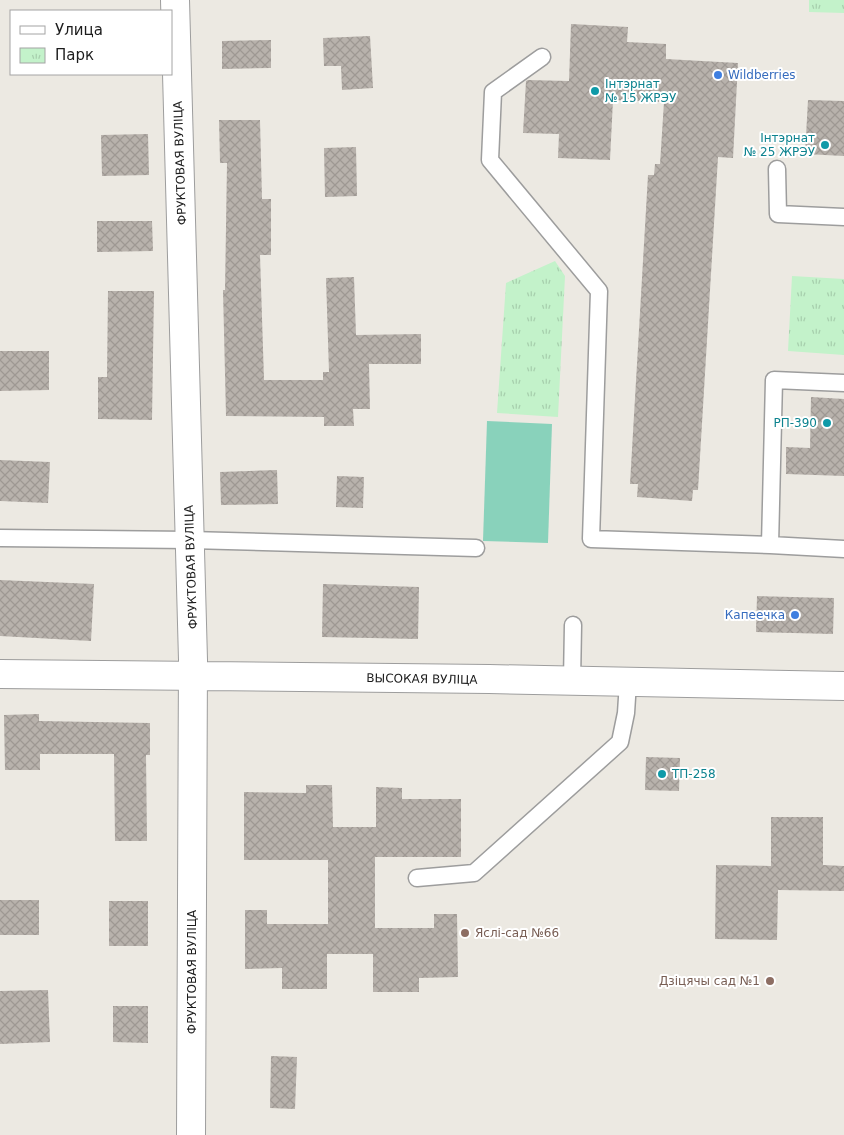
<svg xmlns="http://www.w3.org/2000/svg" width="844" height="1135" font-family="'DejaVu Sans',sans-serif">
  <defs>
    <pattern id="park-tufts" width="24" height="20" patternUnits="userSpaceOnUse" patternTransform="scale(1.25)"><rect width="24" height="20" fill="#c3f2ca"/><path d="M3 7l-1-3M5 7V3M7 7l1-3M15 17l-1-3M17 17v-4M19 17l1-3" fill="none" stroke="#a7cfad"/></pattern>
    <pattern id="building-cross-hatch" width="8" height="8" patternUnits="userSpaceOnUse" patternTransform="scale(1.25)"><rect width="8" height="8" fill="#b8b2ac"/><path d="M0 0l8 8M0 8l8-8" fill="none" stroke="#9e9893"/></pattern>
  </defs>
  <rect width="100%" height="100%" fill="#ece9e2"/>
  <path fill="url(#park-tufts)" d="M 809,0 L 844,0 L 844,13 L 809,12 Z
    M 555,261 L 565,276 L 558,417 L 497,413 L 506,283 Z
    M 792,276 L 844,279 L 844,355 L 788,351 Z"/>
  <path fill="#89d2bb" d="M 487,421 L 552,424 L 548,543 L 483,541 Z"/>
  <path fill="url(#building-cross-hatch)" d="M 571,24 L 628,27 L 627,42 L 666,44 L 666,59 L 738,63 L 733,158 L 718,157 L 698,490 L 693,490 L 692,501 L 637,497 L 638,484 L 630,484 L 648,175 L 654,175 L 655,164 L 660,164 L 664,102 L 613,100 L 610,160 L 558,158 L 559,134 L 523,133 L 526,81 L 528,80 L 569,81 Z
    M 370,36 L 373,88 L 342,90 L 341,66 L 324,66 L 323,38 Z
    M 271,40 L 271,68 L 222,69 L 222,41 Z
    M 808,100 L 844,101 L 844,156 L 805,154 Z
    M 219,120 L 260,120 L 262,199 L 271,199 L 271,255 L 260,255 L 264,380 L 323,380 L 323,372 L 329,372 L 326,278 L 354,277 L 356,335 L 421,334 L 421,364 L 369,364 L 370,409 L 353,409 L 354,426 L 324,426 L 324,417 L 226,416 L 223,290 L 225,290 L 227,163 L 220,163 Z
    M 148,134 L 149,175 L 102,176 L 101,135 Z
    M 356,147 L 357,196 L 325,197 L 324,148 Z
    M 97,221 L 152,221 L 153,251 L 97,252 Z
    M 108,291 L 154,291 L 152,420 L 98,419 L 98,377 L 107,377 Z
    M 0,351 L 49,351 L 49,390 L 0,391 Z
    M 811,397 L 844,399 L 844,476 L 786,474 L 786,447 L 810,448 Z
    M 0,460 L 50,462 L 48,503 L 0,501 Z
    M 277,470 L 278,504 L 221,505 L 220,472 Z
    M 337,476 L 364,477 L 363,508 L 336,507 Z
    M 0,580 L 94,584 L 91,641 L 0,636 Z
    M 323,584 L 419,587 L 418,639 L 322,637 Z
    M 757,596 L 834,598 L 833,634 L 756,632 Z
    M 39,714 L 39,721 L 150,723 L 150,755 L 146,755 L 147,841 L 115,841 L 114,754 L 40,754 L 40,770 L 5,770 L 4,715 Z
    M 646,757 L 680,758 L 679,791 L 645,790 Z
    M 306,785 L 332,785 L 333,827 L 376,827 L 376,787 L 402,788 L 402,799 L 461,799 L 461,857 L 375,857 L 375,928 L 434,928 L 434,914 L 457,914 L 458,977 L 419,978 L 419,992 L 373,992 L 373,954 L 327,954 L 327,989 L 282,989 L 282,968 L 245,969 L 245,910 L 267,910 L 267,924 L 328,924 L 328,860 L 244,860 L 244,792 L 306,793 Z
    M 771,817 L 823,817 L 823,865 L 844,866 L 844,891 L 778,890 L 777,940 L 715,939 L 716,865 L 771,866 Z
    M 0,900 L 39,900 L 39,935 L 0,935 Z
    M 109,901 L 148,901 L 148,946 L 109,946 Z
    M 48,990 L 50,1042 L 0,1044 L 0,991 Z
    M 113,1006 L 148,1006 L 148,1043 L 113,1042 Z
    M 271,1056 L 297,1057 L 295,1109 L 270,1108 Z"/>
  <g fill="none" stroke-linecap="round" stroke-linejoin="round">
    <defs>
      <path id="lane" d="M 542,57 L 493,92 L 490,160 L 599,291 L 591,539 L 770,545 L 844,549
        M 777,169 L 778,214 L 844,217
        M 0,538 L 190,540 L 476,548
        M 770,545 L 774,380 L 844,383
        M 572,681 L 573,625
        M 417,878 L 474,873 L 620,742 L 626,713 L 628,682"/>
      <path id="street" d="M 175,0 L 193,660 L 191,1135
        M 0,674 L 489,679 L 844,686"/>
    </defs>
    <use href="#lane" stroke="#9d9d9d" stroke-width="19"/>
    <use href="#street" stroke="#9d9d9d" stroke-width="30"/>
    <use href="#lane" stroke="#fff" stroke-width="16"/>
    <use href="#street" stroke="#fff" stroke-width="28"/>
  </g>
  <g fill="#3f7fe0" stroke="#fff" stroke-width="2">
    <circle cx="718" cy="75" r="5"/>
    <circle cx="795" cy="615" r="5"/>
  </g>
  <g fill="#0f9aa8" stroke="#fff" stroke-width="2">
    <circle cx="595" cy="91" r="5"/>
    <circle cx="825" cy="145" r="5"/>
    <circle cx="827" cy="423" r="5"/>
    <circle cx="662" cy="774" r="5"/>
  </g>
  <g fill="#8d6e63" stroke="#fff" stroke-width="2">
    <circle cx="465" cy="933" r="5"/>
    <circle cx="770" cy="981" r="5"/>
  </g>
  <g text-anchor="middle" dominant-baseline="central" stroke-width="4" stroke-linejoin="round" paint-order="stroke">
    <g font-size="12" fill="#366cbe" stroke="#fff" text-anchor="start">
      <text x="728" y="75">Wildberries</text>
      <text x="785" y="615" text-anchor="end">Капеечка</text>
    </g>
    <g font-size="12" fill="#0d838f" stroke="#fff" text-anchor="start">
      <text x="605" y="84">Інтэрнат<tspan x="605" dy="14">№ 15 ЖРЭУ</tspan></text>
      <text x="815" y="138" text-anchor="end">Інтэрнат<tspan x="815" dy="14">№ 25 ЖРЭУ</tspan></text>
      <text x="817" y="423" text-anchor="end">РП-390</text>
      <text x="672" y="774">ТП-258</text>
    </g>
    <g font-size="12" fill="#1c1c1c" stroke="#fff">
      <text transform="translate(180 163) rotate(-92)">ФРУКТОВАЯ ВУЛІЦА</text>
      <text transform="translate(191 567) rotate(-92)">ФРУКТОВАЯ ВУЛІЦА</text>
      <text transform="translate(422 679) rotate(1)">ВЫСОКАЯ ВУЛІЦА</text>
      <text transform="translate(192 972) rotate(-90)">ФРУКТОВАЯ ВУЛІЦА</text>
    </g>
    <g font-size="12" fill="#785e54" stroke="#fff" text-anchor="start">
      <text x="475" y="933">Яслі-сад №66</text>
      <text x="760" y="981" text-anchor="end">Дзіцячы сад №1</text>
    </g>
  </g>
  <rect x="10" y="10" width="162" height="65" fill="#ffffff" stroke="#a4a4a4"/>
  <rect x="20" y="26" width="25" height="8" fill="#ffffff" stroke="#a4a4a4"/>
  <text x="55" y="35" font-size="15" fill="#1c1c1c">Улица</text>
  <rect x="20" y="48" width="25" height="15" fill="url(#park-tufts)" stroke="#a4a4a4"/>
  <text x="55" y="60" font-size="15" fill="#1c1c1c">Парк</text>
</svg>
